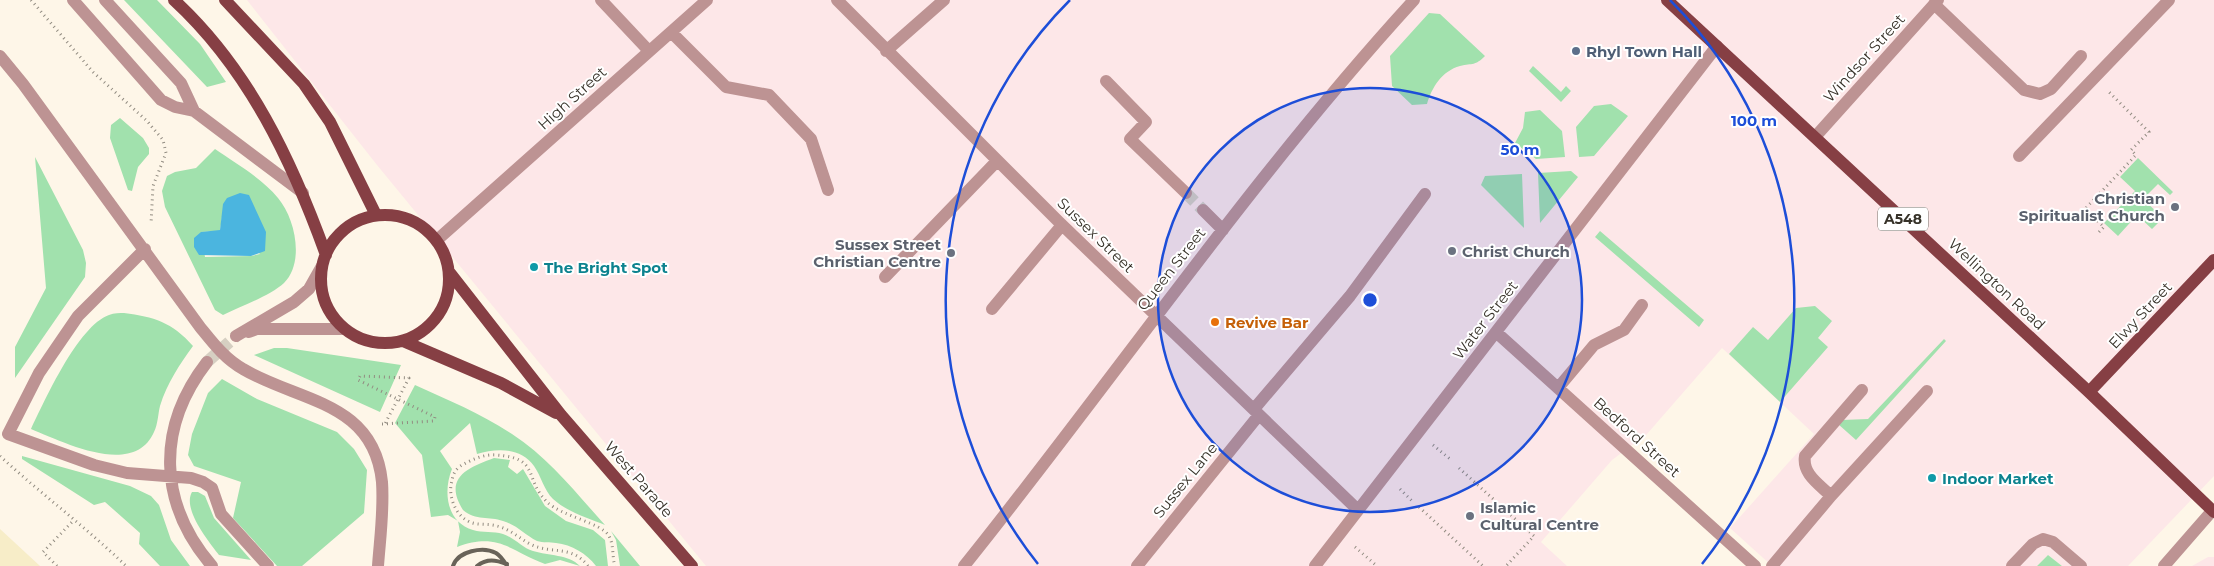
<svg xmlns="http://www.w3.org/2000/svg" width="2214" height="566" font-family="Montserrat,sans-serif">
  <rect width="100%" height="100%" fill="#fef6e8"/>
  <path fill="#fde7e8" d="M 247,0 L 2214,0 L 2214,476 L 2128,566 L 2062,566 L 2048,555 L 2037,566 L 1772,566 L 1730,528 L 1814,434 L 1722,348 L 1647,434 L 1612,460 L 1541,542 L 1567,566 L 706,566 L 377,165 Z
    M 2208,557 L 2214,557 L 2214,566 L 2192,566 Z"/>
  <path fill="#a1e1ad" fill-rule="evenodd" d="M 124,0 L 157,0 L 200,44 L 226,82 L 207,87 Z
    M 1429,13 L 1440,14 L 1485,56 C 1475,66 1473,63 1460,66 C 1442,71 1432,87 1427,104 L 1412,105 L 1392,86 L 1390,56 Z
    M 1533,66 L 1561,92 L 1566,86 L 1571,91 L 1561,102 L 1529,71 Z
    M 1611,104 L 1628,116 L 1594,156 L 1579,157 L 1576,127 L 1594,106 Z
    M 1540,110 L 1562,131 L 1565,157 L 1536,159 L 1515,143 L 1523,128 L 1525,112 Z
    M 120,118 L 143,138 L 149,148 L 149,154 L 138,167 L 132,191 L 128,190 L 110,138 L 111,125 Z
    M 215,149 C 235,163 262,178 278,198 C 295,218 305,262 284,283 C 270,296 241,306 223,315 L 215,310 L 165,207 L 162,191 L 167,176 L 175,172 L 196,168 ZM 222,217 L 260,254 L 251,256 L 205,257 L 201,232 L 220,231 Z
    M 35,157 L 83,250 L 86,263 L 85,277 L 15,378 L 15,347 L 46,288 Z
    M 2138,158 L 2173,192 L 2170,195 L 2158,184 L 2143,199 L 2163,218 L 2152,229 L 2137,215 L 2118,236 L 2104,223 L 2135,191 L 2120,177 Z
    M 1571,171 L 1578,177 L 1540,223 L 1538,173 Z
    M 1522,174 L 1524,228 L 1481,185 L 1485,176 Z
    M 1600,231 L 1704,320 L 1699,327 L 1595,237 Z
    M 1815,306 L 1832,321 L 1818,338 L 1828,347 L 1780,402 L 1729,354 L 1753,327 L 1768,340 L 1796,308 Z
    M 124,313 C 154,317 172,322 193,346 C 180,364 167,383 160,406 C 158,414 158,424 154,432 C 134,478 63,442 31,429 C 45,400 78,326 109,315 C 114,313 120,313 124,313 Z
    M 1944,339 L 1946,341 L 1856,440 L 1838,424 L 1842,420 L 1868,419 Z
    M 274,348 L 287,348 L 401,365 L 380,412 L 254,355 Z
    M 222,379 L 257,399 L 337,432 L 354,449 L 367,470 L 364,513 L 302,566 L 277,566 L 233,518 L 241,482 L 194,466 L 188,455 L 192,434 L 208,393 Z
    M 415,385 C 448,400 482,414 512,434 C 549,458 576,493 605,525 C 588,518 567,512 553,499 C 544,490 541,476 534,466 C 521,447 496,448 477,454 L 470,423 L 440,451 L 452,469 C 443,491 446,522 473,530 C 483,533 493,531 503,534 C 515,538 522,548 533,551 C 549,556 568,554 580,566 L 560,560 L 545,564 C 509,550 498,532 457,547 L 460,532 L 458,521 L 448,515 L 431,517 L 422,455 L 395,423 Z
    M 22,456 L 130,486 L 151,496 L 159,505 L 171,540 L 190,566 L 160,566 L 139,544 L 140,533 L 105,502 L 94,505 L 22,459 Z
    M 494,458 L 510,460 L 508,467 L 517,474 L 523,469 L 545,506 L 566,521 L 593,530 L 605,540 L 608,566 L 596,566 C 586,553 572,545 556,543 C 550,542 543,543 537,541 C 525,535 517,525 503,521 C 489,516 476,521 463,510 C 443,478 467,468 494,458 Z
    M 192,492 L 198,492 L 205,496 L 214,518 L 251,560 L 219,555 C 209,542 182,509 192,492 Z
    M 611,531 L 640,566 L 620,566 L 616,540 Z
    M 2048,555 L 2062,566 L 2037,566 Z"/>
  <path fill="#f7edc8" d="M 0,529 L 40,566 L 0,566 Z"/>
  <path fill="#4bb5df" d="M 240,193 L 249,195 L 266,232 L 265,251 L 251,256 L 199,255 L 194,247 L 194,238 L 201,232 L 220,230 L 223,204 L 227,198 Z"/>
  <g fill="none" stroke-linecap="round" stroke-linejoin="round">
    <path stroke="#d6cfc2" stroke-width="12" stroke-dasharray="12 6" stroke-linecap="butt" d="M 1186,193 L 1203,210
      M 207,362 L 236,336"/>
    <path stroke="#918b80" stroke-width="3" stroke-dasharray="1 4" stroke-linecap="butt" d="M 31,0 L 93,72 L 147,121 L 163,140 L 166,153 L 153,186 L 151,224
      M 2099,232 L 2104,227 L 2085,209 L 2136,155 L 2131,150 L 2149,132 L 2108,91
      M 382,424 C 399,423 416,422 434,421 L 435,417 L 358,380 L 360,376 L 409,378 L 388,418 L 385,424
      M 1433,445 L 1450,459
      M 0,456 C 41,494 86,527 126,566
      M 1459,468 L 1534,536 L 1506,566
      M 1400,489 L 1412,501
      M 1419,507 L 1483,566
      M 1355,547 L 1377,566
      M 57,566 L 43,552 L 74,520
      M 588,566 C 571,544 552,555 530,544 C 519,538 510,529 497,526 C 488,523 476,526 468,521 C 456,515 449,498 451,485 C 453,475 454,469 464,464 C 473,459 485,454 496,455 C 541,458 523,478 547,502 C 561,516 602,523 609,536 C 614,545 612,557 615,566"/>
    <path stroke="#bd9393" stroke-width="12" d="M 73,0 L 161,100 L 175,107 L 194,111 L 303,193
      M 105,0 L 181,83 L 194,111
      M 601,0 L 649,51
      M 837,0 L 1059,222 L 1358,510
      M 1934,4 L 2024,90 L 2040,94 L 2051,89 L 2081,56
      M 671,32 L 726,87 L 769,95 L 811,139 L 828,190
      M 886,51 L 944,0
      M 0,56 L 23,84 L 200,327 C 213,343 225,359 243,369 C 299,402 374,401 382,482 C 384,511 380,538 378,566
      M 1106,81 L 1146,122 L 1130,139 L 1186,193
      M 1815,137 L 1938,0
      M 2019,156 L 2169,0
      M 1203,210 L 1223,230
      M 437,240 L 707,0
      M 145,249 L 78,316 L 39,373 L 8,434 L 94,465 L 127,473 L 191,478 L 203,482 L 212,488 L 221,514 L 268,566
      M 885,277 L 997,161
      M 992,309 L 1062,225
      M 249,332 L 257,329 L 344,329
      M 1497,333 L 1755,566
      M 236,336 L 294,302 L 309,289 L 322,266
      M 207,362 C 156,428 158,503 212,566
      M 1558,388 L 1594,345 L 1624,330 L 1642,305
      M 1254,409 L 1350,296 L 1425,194
      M 1831,496 C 1819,484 1802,474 1805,456 L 1862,390
      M 964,566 C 1115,378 1251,178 1414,0
      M 1137,566 L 1259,415
      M 1315,566 L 1717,46
      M 1772,566 L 1831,496 L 1927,391
      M 2012,566 L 2033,544 L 2043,539 L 2053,542 L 2081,566
      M 2164,566 L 2212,511"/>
    <path stroke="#863f44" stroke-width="12" d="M 174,0 C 249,69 292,161 326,255
      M 225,0 L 304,84 L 330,122 L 376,215
      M 1667,0 L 2089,392 L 2214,512
      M321 279a64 64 0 1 1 128 0a64 64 0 1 1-128 0Z
      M 450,273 L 561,415 L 692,566
      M 403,341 L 501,383 L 556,413
      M 2089,392 L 2214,260"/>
    <path stroke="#696359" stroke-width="4" d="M 453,566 C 458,551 483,546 496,553 C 501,556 504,561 507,566
      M 477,566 C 487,558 496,560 507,564"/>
  </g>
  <circle cx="1370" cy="300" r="212" fill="#1d4ed8" fill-opacity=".12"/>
  <g fill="none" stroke="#1d4ed8" stroke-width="2.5">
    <circle cx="1370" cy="300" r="212"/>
    <path d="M1038 564A424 424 0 0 1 1070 0M1670 0A424 424 0 0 1 1702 564"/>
  </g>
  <circle fill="#5c6f8a" stroke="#fff" stroke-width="2" cx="1576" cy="51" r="5"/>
  <g fill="#6b7280" stroke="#fff" stroke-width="2">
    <circle cx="2175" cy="207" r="5"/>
    <circle cx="1452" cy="251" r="5"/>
    <circle cx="951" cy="253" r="5"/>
    <circle cx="1470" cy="516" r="5"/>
  </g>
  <g fill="#0f9aa8" stroke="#fff" stroke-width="2">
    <circle cx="534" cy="267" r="5"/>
    <circle cx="1932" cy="478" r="5"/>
  </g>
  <circle fill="#e8710a" stroke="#fff" stroke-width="2" cx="1215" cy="322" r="5"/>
  <g text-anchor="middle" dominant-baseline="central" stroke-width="4" stroke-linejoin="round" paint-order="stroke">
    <rect fill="#fff" stroke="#737069" stroke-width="1" x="1878" y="207.5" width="50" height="23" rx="4"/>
    <g font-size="14" font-weight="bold" fill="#373229">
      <text x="1903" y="219">A548</text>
    </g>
    <g font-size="15" font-weight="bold" fill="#4e5e75" stroke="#fff" text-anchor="start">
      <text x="1586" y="51">Rhyl Town Hall</text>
    </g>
    <g font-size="15" fill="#373229" stroke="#fff">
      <text transform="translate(1864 58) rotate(-48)">Windsor Street</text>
      <text transform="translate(572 98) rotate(-42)">High Street</text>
      <text transform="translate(1096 235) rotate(44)">Sussex Street</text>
      <text transform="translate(1171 269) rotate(-52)">Queen Street</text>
      <text transform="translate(1997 284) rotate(43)">Wellington Road</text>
      <text transform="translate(2140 315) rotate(-47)">Elwy Street</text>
      <text transform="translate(1485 320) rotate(-52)">Water Street</text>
      <text transform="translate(1637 437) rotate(42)">Bedford Street</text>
      <text transform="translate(639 479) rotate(49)">West Parade</text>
      <text transform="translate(1185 480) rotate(-51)">Sussex Lane</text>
    </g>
    <g font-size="15" font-weight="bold" fill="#5b616d" stroke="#fff" text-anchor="end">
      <text x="2165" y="198">Christian<tspan x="2165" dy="17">Spiritualist Church</tspan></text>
      <text x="941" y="244">Sussex Street<tspan x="941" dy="17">Christian Centre</tspan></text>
      <text x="1462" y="251" text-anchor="start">Christ Church</text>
      <text x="1480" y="507" text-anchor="start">Islamic<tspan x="1480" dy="17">Cultural Centre</tspan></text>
    </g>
    <g font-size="15" font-weight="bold" fill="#0d838f" stroke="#fff" text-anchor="start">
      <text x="544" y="267">The Bright Spot</text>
      <text x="1942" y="478">Indoor Market</text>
    </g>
    <g font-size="15" font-weight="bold" fill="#c56008" stroke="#fff" text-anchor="start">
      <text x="1225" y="322">Revive Bar</text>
    </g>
  </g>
  <circle cx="1370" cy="300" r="8" fill="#1d4ed8" stroke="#fff" stroke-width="2.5"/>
  <g font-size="15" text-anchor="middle" font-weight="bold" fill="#1d4ed8" stroke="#fff" stroke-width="4" stroke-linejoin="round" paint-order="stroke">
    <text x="1754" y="126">100 m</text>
    <text x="1520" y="155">50 m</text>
  </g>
</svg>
